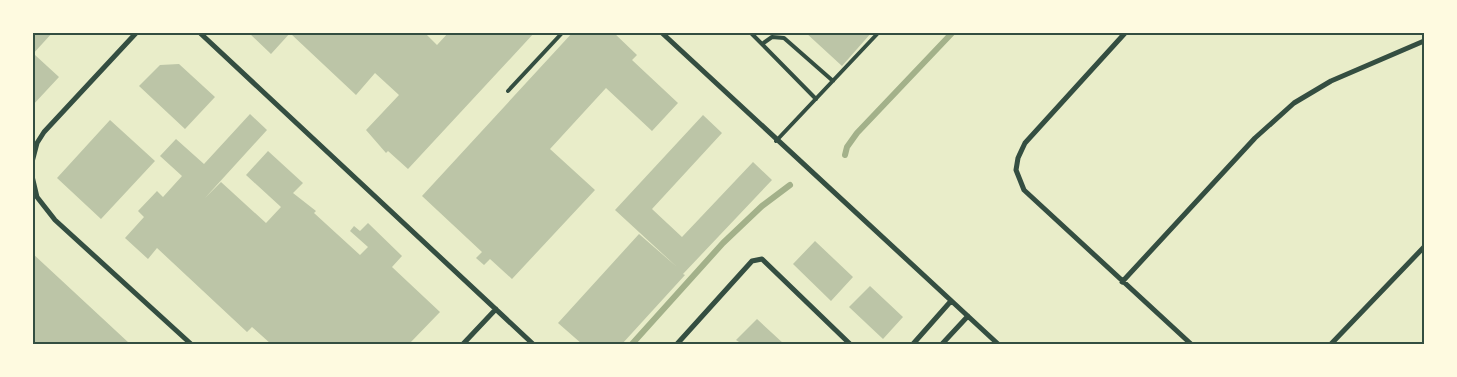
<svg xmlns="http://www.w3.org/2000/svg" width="1457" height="377" font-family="'Public Sans',sans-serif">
  <rect width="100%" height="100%" fill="#e9edc9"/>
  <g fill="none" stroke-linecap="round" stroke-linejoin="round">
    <path stroke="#a3b18a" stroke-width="6" d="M 845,155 L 847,147 L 857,133 L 953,32
      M 632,344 L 723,243 L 762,206 L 790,185"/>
  </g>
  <path fill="#bcc5a7" d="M 32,32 L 53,32 L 32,55 Z
    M 248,32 L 291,32 L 271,54 Z
    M 293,32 L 424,32 L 437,45 L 449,32 L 535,32 L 408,169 L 388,151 L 386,153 L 366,130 L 399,95 L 375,73 L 356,95 L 291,34 Z
    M 573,32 L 613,32 L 637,55 L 632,60 L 678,103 L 652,131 L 606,88 L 550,149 L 595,190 L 512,279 L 490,259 L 484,265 L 476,258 L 482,252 L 422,196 Z
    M 805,32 L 872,32 L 842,66 Z
    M 35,55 L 59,77 L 32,106 L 32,57 Z
    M 179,64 L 215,97 L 185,129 L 139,86 L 160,65 Z
    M 250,114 L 267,130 L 205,198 L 221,182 L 266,223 L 281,207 L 246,175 L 268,151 L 303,183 L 293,193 L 316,211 L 314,213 L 360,255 L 368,247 L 350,231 L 354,226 L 360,231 L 368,223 L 402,256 L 392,267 L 440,312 L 409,344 L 271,344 L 252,327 L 247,332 L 157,248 L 148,259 L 125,238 L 144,217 L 138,211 L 157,191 L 163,197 L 182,176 L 160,156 L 176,139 L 204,164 Z
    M 703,115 L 722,133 L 652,209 L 682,237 L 753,162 L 772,180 L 683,274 L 685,275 L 622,344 L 582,344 L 558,323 L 639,234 L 677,267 L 615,210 Z
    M 110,120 L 155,161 L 101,219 L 57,178 Z
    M 815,241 L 853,277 L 831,301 L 793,264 Z
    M 32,253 L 129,343 L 128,344 L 32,344 Z
    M 870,286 L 903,317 L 883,339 L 849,307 Z
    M 757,319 L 784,344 L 742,344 L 736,340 Z"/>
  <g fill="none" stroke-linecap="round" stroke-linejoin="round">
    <path stroke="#344e41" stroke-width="4" d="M 750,32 L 816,99
      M 762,44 L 772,37 L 784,38 L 833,81
      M 508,91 L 563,32
      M 776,141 L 879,32"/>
    <path stroke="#344e41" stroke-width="5" d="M 199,32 L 533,344
      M 661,32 L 998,344
      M 1126,32 L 1025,143 L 1018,158 L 1016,170 L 1024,190 L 1191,344
      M 32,162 L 37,143 L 44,132 L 137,32
      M 32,176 L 37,197 L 55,220 L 191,344
      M 1122,282 L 1255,138 L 1294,103 L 1331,81 L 1424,41
      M 463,344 L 496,309
      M 677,344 L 752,261 L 762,259 L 850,344
      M 913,344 L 951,301
      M 942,344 L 968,316
      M 1331,344 L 1424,247"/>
  </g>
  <rect width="1457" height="377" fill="none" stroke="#fefae0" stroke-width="68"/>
  <rect x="34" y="34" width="1389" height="309" fill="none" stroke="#344e41" stroke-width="2"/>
</svg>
